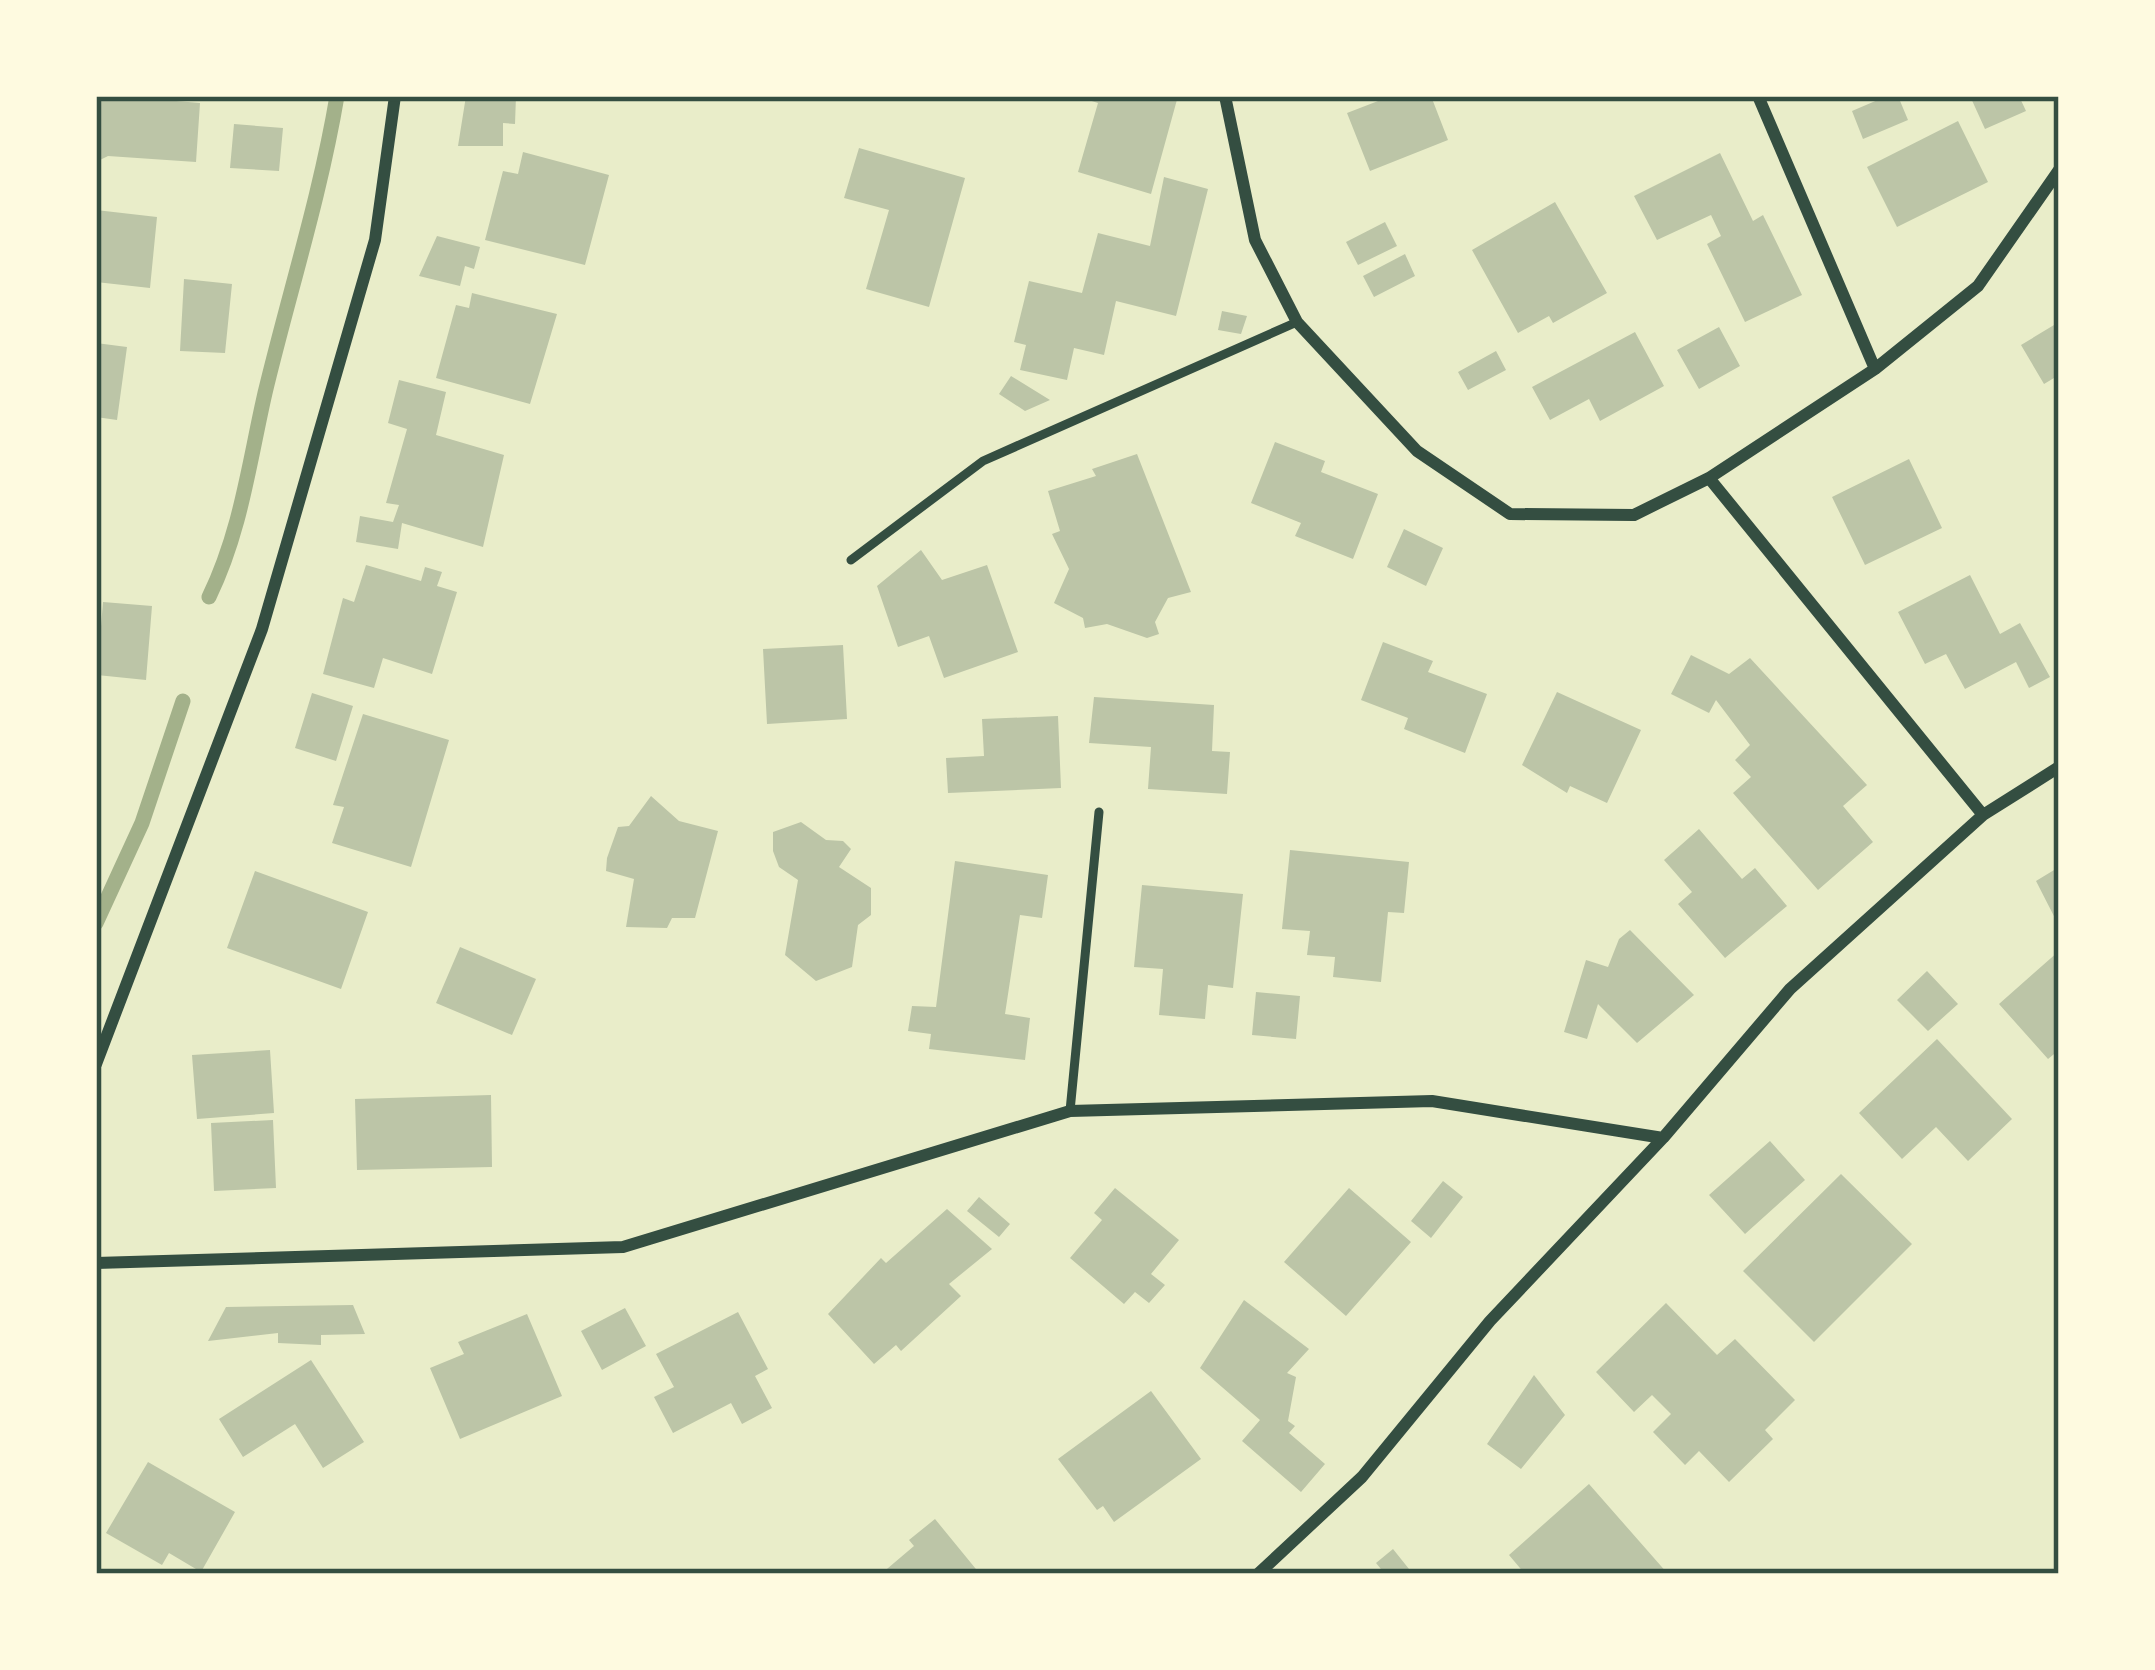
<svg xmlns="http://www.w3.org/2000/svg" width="2155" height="1670" font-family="Raleway,sans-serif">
  <rect width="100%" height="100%" fill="#e9edc9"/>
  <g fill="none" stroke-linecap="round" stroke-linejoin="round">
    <path stroke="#a3b18a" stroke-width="15" d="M 209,597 C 241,531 249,463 265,393 C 289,293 320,197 337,96
      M 96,923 L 142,823 L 183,701"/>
  </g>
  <path fill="#bcc5a7" d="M 117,96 L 200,103 L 196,162 L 108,156 L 96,162 L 96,100 Z
    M 466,96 L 516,96 L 515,124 L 503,123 L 503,146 L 458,146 Z
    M 1076,96 L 1178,96 L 1151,194 L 1078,172 L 1098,103 Z
    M 1391,96 L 1431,96 L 1448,140 L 1370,171 L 1347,113 Z
    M 1887,96 L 1898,96 L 1908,120 L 1863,139 L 1852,111 Z
    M 1970,96 L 2019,96 L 2026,111 L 1985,129 Z
    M 1958,121 L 1988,182 L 1897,227 L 1867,167 Z
    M 234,124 L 283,128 L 279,171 L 230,168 Z
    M 859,148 L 965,178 L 929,307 L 866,289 L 889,210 L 844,198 Z
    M 523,152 L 609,175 L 585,265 L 485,240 L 503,171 L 518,174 Z
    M 1720,153 L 1753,221 L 1763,215 L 1802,295 L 1745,322 L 1707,244 L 1721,236 L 1711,215 L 1657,240 L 1634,196 Z
    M 1164,177 L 1208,189 L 1176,316 L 1116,301 L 1104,355 L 1074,348 L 1067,380 L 1020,370 L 1026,345 L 1014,342 L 1029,281 L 1082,293 L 1098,233 L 1150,246 Z
    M 1555,202 L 1607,293 L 1553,323 L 1549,316 L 1518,333 L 1472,250 Z
    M 96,210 L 157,217 L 150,288 L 96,282 Z
    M 1385,222 L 1397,246 L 1358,265 L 1346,242 Z
    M 437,236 L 480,247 L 474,269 L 465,266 L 460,286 L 419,276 Z
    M 1405,254 L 1415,276 L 1374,297 L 1363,276 Z
    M 184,279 L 232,284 L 225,353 L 180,351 Z
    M 472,293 L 557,314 L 530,404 L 436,378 L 456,305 L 469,308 Z
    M 1222,311 L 1247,316 L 1241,334 L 1218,330 Z
    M 2059,322 L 2059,375 L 2044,384 L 2021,345 Z
    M 1719,327 L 1740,366 L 1699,389 L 1677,350 Z
    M 1635,332 L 1664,386 L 1600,421 L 1589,399 L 1550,420 L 1532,387 Z
    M 96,343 L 127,347 L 117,420 L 96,417 Z
    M 1496,351 L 1506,370 L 1468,390 L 1458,372 Z
    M 1011,376 L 1050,400 L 1025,411 L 999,394 Z
    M 399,380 L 446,392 L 436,435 L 504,455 L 483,547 L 402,523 L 398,549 L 356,542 L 360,516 L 393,522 L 399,505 L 386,503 L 407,429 L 388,423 Z
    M 1275,442 L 1325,461 L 1321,472 L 1378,494 L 1353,559 L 1295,536 L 1301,523 L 1251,503 Z
    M 1137,454 L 1191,592 L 1168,598 L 1155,622 L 1159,634 L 1147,638 L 1107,624 L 1085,628 L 1083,618 L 1054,603 L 1069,569 L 1052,534 L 1060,531 L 1048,491 L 1096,476 L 1092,469 Z
    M 1909,459 L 1942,528 L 1865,565 L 1832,497 Z
    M 1404,529 L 1443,548 L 1426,586 L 1387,567 Z
    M 921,550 L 942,580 L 987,565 L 1018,652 L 944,678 L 929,636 L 898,647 L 877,586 Z
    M 366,565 L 421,581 L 425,567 L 442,572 L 437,586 L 457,592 L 432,674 L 383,658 L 374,688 L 323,674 L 343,598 L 354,602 Z
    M 1970,575 L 2000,634 L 2020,623 L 2050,677 L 2029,688 L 2016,662 L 1965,689 L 1946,654 L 1925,664 L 1898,612 Z
    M 103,602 L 152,606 L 146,680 L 97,675 Z
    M 1383,642 L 1433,661 L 1428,672 L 1487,694 L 1465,753 L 1404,729 L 1408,718 L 1361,700 Z
    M 843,645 L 847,719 L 767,724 L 763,649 Z
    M 1691,655 L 1729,674 L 1750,658 L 1867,785 L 1843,806 L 1873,842 L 1818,890 L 1733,793 L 1751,777 L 1735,760 L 1750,745 L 1716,700 L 1709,713 L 1671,694 Z
    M 1557,692 L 1641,730 L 1607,803 L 1570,786 L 1567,793 L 1522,765 Z
    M 312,693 L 353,706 L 336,761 L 295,748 Z
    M 1094,697 L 1214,705 L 1212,751 L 1230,752 L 1227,794 L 1148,789 L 1151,747 L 1089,743 Z
    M 363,714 L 449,740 L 411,867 L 332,843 L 344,807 L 333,805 Z
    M 1058,716 L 1061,788 L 948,793 L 946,758 L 984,756 L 982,719 Z
    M 651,796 L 679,821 L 718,831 L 695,918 L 672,918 L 667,928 L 626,927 L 634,879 L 606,871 L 607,858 L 618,827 L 629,826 Z
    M 801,822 L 826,840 L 843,841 L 851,849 L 839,867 L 871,888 L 871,915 L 858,925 L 852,967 L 816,981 L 785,955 L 798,880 L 779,867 L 773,851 L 773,832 Z
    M 1699,829 L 1742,879 L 1755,868 L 1787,906 L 1725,958 L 1678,904 L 1692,892 L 1664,860 Z
    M 1290,850 L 1409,862 L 1404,913 L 1388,912 L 1381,982 L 1333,977 L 1335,957 L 1307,955 L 1310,931 L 1282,929 Z
    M 955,861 L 1048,875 L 1042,918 L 1020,915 L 1005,1014 L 1030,1018 L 1025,1060 L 929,1049 L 931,1034 L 908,1031 L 912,1006 L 936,1007 Z
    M 2059,867 L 2059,926 L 2036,881 Z
    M 255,871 L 368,912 L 341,989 L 227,948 Z
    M 1142,885 L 1243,894 L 1233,988 L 1208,985 L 1205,1019 L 1159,1015 L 1163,969 L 1134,967 Z
    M 1630,930 L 1694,995 L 1637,1043 L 1598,1004 L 1587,1039 L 1564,1032 L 1586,960 L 1608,967 L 1619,939 Z
    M 460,947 L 536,979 L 512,1035 L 436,1003 Z
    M 2059,951 L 2059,1050 L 2048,1059 L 1999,1004 Z
    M 1927,971 L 1958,1004 L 1928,1031 L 1897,1000 Z
    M 1256,992 L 1300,996 L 1296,1039 L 1252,1035 Z
    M 1937,1039 L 2012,1119 L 1968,1161 L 1936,1127 L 1902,1159 L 1859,1113 Z
    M 270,1050 L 274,1113 L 197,1119 L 192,1055 Z
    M 491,1095 L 492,1167 L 357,1170 L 355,1099 Z
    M 273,1120 L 276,1188 L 214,1191 L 211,1123 Z
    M 1770,1141 L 1805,1180 L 1745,1234 L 1709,1195 Z
    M 1841,1174 L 1912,1244 L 1814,1342 L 1743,1271 Z
    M 1443,1181 L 1463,1197 L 1431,1238 L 1411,1221 Z
    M 1115,1188 L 1179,1240 L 1151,1274 L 1165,1285 L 1149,1303 L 1135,1292 L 1124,1304 L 1070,1258 L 1102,1220 L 1094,1213 Z
    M 1349,1188 L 1411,1242 L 1346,1316 L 1284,1262 Z
    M 979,1197 L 1010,1224 L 999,1237 L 967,1211 Z
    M 947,1209 L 992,1249 L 949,1284 L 961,1296 L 901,1351 L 896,1345 L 874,1364 L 828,1314 L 881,1258 L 886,1263 Z
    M 1244,1300 L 1309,1349 L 1287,1373 L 1296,1377 L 1288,1421 L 1295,1426 L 1289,1433 L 1325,1464 L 1301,1492 L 1242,1441 L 1260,1420 L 1200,1368 Z
    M 1666,1303 L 1717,1355 L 1735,1339 L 1795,1400 L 1765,1430 L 1773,1439 L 1729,1482 L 1699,1451 L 1685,1465 L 1653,1432 L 1671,1414 L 1652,1395 L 1634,1412 L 1596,1372 Z
    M 353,1305 L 365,1334 L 321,1335 L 321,1345 L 278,1343 L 278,1333 L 208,1341 L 226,1307 Z
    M 625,1308 L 646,1346 L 602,1370 L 581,1331 Z
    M 738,1312 L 768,1369 L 755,1376 L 772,1408 L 742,1424 L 731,1403 L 673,1433 L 654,1397 L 674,1387 L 656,1354 Z
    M 527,1314 L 562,1396 L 460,1439 L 430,1368 L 464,1354 L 458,1342 Z
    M 311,1360 L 364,1442 L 323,1468 L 295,1424 L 243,1457 L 219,1419 Z
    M 1534,1375 L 1565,1415 L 1521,1469 L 1487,1444 Z
    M 1151,1391 L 1201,1459 L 1114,1522 L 1103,1506 L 1097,1510 L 1058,1459 Z
    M 148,1462 L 235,1512 L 201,1572 L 169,1553 L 162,1565 L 106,1533 Z
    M 1589,1484 L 1668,1574 L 1525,1574 L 1509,1555 Z
    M 935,1519 L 980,1574 L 881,1574 L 914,1546 L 909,1540 Z
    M 1393,1549 L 1413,1574 L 1385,1574 L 1376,1563 Z"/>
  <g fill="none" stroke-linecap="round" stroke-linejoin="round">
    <path stroke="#344e41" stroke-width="9" d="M 851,560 L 983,461 L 1297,322
      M 1070,1111 L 1099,812"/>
    <path stroke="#344e41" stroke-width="12" d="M 1225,96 L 1255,240 L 1297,322 L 1417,451 L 1510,514 L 1634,515 L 1709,478 L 1875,369 L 1978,286 L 2059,170
      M 1758,96 L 1875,369
      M 1709,478 L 1983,815
      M 96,1064 L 262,629 L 375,240 L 395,96
      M 96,1263 L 623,1247 L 1070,1111 L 1432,1101 L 1663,1138
      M 1258,1574 L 1362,1477 L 1490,1321 L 1663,1138 L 1790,989 L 1983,815 L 2059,767"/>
  </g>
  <rect width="2155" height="1670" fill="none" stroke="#fefae0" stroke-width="198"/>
  <rect x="99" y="99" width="1957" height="1472" fill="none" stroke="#344e41" stroke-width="4.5"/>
</svg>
